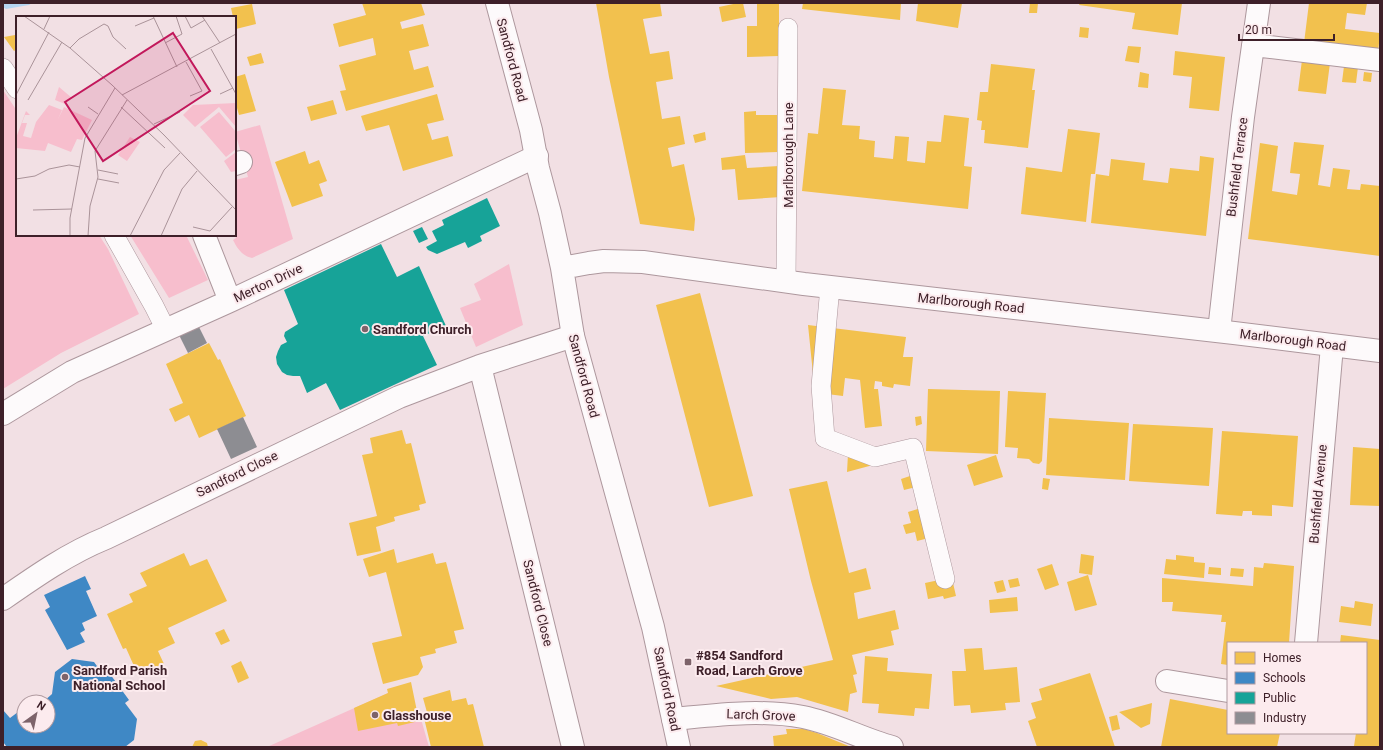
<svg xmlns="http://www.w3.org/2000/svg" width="1383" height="750" font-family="Roboto,sans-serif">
  <rect width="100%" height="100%" fill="#f2e0e4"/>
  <path fill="#f7becd" d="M 3,90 L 17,111 L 17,235 L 99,235 L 108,249 L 139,314 L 61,353 L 3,389 Z
    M 260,125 L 293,239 L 252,258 C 242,256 237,248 233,240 L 236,238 L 235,235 L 235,180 L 248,177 L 235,132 Z
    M 130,235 L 186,235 L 208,280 L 169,298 Z
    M 509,264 L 523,325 L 476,347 L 460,308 L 481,300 L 474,284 Z
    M 388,693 L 398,725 L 421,719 L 429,747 L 267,747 Z"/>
  <path fill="#b5d4f1" d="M 3,3 L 32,3 L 29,5 L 6,9 L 3,7 Z"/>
  <path fill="#f2c14e" d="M 362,3 L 421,3 L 425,15 L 400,22 L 402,29 L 423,24 L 429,46 L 409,51 L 414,70 L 428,66 L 434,87 L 346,111 L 340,91 L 346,90 L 339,65 L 376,55 L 373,38 L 339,47 L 333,24 L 366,15 Z
    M 596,3 L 660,3 L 662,16 L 643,19 L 650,54 L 669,51 L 673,79 L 656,82 L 662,119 L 680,116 L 685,144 L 668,148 L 672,167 L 684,164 L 695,219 L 694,231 L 640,224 L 609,77 Z
    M 738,3 L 743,3 L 746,17 L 722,22 L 719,7 Z
    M 757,3 L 779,3 L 779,56 L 747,57 L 747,26 L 757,26 Z
    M 803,3 L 901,3 L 900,20 L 802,9 Z
    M 918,3 L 962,3 L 958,28 L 916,21 Z
    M 1030,3 L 1038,3 L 1037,13 L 1029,13 Z
    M 1080,3 L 1182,3 L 1178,35 L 1132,29 L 1135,13 L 1079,5 Z
    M 1309,3 L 1367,3 L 1365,15 L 1347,13 L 1345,29 L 1380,33 L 1378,53 L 1304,43 Z
    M 252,4 L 256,24 L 236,29 L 235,17 L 233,17 L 231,8 Z
    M 1080,27 L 1089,28 L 1088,38 L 1079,37 Z
    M 15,35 L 17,38 L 17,49 L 14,51 L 4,37 Z
    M 1128,46 L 1141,47 L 1139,63 L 1125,61 Z
    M 1175,51 L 1225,57 L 1219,111 L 1189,108 L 1192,77 L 1173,75 Z
    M 261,53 L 264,63 L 250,66 L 247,57 Z
    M 1302,60 L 1330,63 L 1326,94 L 1298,91 Z
    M 991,64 L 1035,69 L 1032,90 L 1035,90 L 1028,148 L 984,143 L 985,130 L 981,130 L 982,121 L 977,120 L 980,92 L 988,92 Z
    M 1344,66 L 1358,67 L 1356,83 L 1342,82 Z
    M 1140,72 L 1149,74 L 1148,88 L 1138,87 Z
    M 1364,72 L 1372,73 L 1371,82 L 1363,81 Z
    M 245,74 L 256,111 L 239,115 L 235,101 L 235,77 Z
    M 823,88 L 846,90 L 842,125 L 860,126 L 859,139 L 875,141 L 874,157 L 893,159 L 895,136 L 909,137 L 907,161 L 925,163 L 927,141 L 941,142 L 944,115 L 969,118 L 964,166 L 972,167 L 968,209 L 802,191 L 808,133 L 818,134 Z
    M 437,94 L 444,120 L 427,124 L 432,140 L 448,136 L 453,156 L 403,171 L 389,125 L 366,131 L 361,116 Z
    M 333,100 L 337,114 L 311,121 L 307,107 Z
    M 756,111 L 756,115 L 777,115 L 778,152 L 745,153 L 744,112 Z
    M 1068,129 L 1100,133 L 1095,174 L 1091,174 L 1086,222 L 1021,214 L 1026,167 L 1062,172 Z
    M 705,132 L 706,140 L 695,143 L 693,135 Z
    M 1294,142 L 1324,145 L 1318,185 L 1330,187 L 1333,168 L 1350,170 L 1347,189 L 1360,190 L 1361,184 L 1380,186 L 1380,256 L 1248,239 L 1260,143 L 1278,146 L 1272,191 L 1297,195 L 1300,174 L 1290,173 Z
    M 305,151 L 309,164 L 319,160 L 327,181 L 319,184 L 323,196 L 292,207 L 275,162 Z
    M 745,155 L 747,168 L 779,166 L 781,197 L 738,200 L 735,169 L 722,170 L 721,158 Z
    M 1200,156 L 1214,158 L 1206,236 L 1091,223 L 1096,174 L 1109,176 L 1111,159 L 1145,163 L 1143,180 L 1168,183 L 1170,168 L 1199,171 Z
    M 700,293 L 753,496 L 709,507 L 656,305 Z
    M 808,325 L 906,337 L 903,357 L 913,357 L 910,386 L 894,384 L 893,388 L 882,386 L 882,382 L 875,381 L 874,389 L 878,389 L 882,426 L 865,428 L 860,380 L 845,378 L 843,396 L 827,394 L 813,374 Z
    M 209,343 L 218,360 L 220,359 L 246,416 L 199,438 L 189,415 L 175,422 L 169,409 L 183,403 L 166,364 Z
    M 928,389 L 1000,391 L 998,454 L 926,451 Z
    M 1008,391 L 1046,393 L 1042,461 L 1039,464 L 1033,463 L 1029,459 L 1017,458 L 1018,448 L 1005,447 Z
    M 921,416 L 922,424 L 916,426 L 915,417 Z
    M 1049,418 L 1129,423 L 1125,480 L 1046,475 Z
    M 1133,424 L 1213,428 L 1209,486 L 1129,481 Z
    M 402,430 L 406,444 L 411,443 L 426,503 L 419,505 L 420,510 L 394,517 L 395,521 L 376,527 L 381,551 L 357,556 L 349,523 L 377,516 L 362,455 L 373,453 L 370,438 Z
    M 1222,431 L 1298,436 L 1293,507 L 1272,505 L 1272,516 L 1252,515 L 1252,511 L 1243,511 L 1242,516 L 1216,514 Z
    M 1353,447 L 1380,449 L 1380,506 L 1350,505 Z
    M 848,454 L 873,465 L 847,472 Z
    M 996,455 L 1003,477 L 974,486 L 967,465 Z
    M 913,475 L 916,487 L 904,490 L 901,479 Z
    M 1043,478 L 1050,479 L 1048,490 L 1042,489 Z
    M 827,481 L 849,573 L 866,568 L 871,589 L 854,593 L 858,619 L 895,610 L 899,629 L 891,631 L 894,645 L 852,655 L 857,674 L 853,675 L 857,692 L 850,694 L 848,712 L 797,697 L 771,699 L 716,686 L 833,660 L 811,581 L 789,489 Z
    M 921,508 L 929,538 L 917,541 L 915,532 L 906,534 L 903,525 L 911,523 L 908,512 Z
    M 394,549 L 397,563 L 433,553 L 436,564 L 446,562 L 464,629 L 454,631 L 457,643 L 435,649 L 436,653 L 420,657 L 423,667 L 418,675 L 383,684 L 372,643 L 402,636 L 386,572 L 369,577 L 363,559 Z
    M 184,553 L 190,566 L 207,559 L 227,601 L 168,628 L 175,643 L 158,651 L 164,664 L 138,675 L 126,648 L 123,649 L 107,614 L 133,602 L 129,594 L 147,586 L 140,573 Z
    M 1081,554 L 1094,556 L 1092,575 L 1079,573 Z
    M 1176,555 L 1194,557 L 1194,562 L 1205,563 L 1204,578 L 1164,574 L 1166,559 L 1176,560 Z
    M 1264,563 L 1294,566 L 1289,643 L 1228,643 L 1228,665 L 1221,664 L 1226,622 L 1221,622 L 1222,615 L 1172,611 L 1173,602 L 1162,602 L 1162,578 L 1253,586 L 1254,567 L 1263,568 Z
    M 1052,564 L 1059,585 L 1045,590 L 1037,569 Z
    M 1209,567 L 1221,568 L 1221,575 L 1208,574 Z
    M 1231,568 L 1244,569 L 1243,577 L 1230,576 Z
    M 1088,575 L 1097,605 L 1075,611 L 1067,582 Z
    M 1018,578 L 1020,586 L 1010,588 L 1008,580 Z
    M 939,580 L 953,583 L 956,596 L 944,599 L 943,596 L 928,599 L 925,583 Z
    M 1003,580 L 1006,591 L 997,593 L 994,582 Z
    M 1017,597 L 1018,611 L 990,613 L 989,600 Z
    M 1355,601 L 1373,604 L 1371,626 L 1339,622 L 1341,606 L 1354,608 Z
    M 224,629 L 230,641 L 221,645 L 215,633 Z
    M 1341,635 L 1380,640 L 1380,747 L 1354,746 L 1356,733 L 1366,733 L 1366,643 L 1340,643 Z
    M 982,648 L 984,670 L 1017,667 L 1020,702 L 1005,703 L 1006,710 L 971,713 L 970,705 L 954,706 L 952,671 L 966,671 L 964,649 Z
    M 865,656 L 888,658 L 887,671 L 932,674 L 929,709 L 915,708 L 914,716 L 878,713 L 879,704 L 862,703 Z
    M 241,661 L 249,678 L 238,683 L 231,666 Z
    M 1090,673 L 1115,747 L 1037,747 L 1028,721 L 1036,718 L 1031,703 L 1042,700 L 1039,689 Z
    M 411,682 L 419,721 L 398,726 L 397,723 L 358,731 L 354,708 L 388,693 L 387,689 Z
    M 450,690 L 452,701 L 466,698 L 468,705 L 473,704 L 484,747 L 431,747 L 424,718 L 428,716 L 423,698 Z
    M 1170,699 L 1228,710 L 1228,733 L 1280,733 L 1277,747 L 1161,747 Z
    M 1152,703 L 1150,724 L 1141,728 L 1119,712 Z
    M 1117,715 L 1120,729 L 1112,731 L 1109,717 Z
    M 786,729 L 804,729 L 817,733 L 851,747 L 774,747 L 773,736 L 787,734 Z
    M 201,740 L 207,743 L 208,747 L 192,747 L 195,741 Z"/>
  <path fill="#3f88c5" d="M 85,576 L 91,589 L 86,591 L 97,616 L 82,623 L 85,630 L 80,633 L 85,642 L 67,650 L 45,610 L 50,607 L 44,595 Z
    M 72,659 L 94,662 L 105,677 L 110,674 L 129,700 L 125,703 L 137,719 L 134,740 L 125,747 L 7,747 L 3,742 L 3,710 L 10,718 L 18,712 L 22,718 L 24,717 L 24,726 L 48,726 L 48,702 L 43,702 L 52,694 L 55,672 Z"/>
  <path fill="#17a398" d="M 487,198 L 500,226 L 480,236 L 482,241 L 468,248 L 465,242 L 437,254 L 428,250 L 426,247 L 437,241 L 432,231 L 444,225 L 442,220 Z
    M 422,227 L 428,239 L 419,243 L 413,231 Z
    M 381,244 L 397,277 L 419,266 L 446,326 L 423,336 L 437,365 L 340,410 L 326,383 L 307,393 L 300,376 L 293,376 L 287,375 L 282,372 L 277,364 L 276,357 L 278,351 L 281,345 L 287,342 L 284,336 L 285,332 L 298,324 L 284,290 Z"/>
  <path fill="#8d8d92" d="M 198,325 L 207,343 L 188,353 L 179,335 Z
    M 243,417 L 257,447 L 231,459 L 217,429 Z"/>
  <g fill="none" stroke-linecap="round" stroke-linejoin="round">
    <defs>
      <path id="lane" d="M 3,68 L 17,89
        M 114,235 L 154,306 L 166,330
        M 786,282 L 788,28
        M 830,287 L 821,386 L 825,438 L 875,457 L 913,448 L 945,579"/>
      <path id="street" d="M 1253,45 L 1380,60
        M 235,164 L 241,162
        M 204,235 L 230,301
        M 1219,331 L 1243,117 L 1259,3
        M 480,366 L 573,747
        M 3,414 L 72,372 L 230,301 L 537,156
        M 3,599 C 36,576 69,553 106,538 L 399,397 L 480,366 L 573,336
        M 1306,643 L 1332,346
        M 1167,681 L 1228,691
        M 673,719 C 716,715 760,709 803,717 C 834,723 862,739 892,747"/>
      <path id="secondary" d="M 497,3 L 531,130 L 538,168 L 550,213 L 562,268 L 573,336 L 653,627 L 679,747
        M 562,268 L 589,263 L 604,261 L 643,262 L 804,284 L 1234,333 L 1380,351"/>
    </defs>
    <use href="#lane" stroke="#ad979d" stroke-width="20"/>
    <use href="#street" stroke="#ad979d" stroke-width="24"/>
    <use href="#secondary" stroke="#ad979d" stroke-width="24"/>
    <use href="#lane" stroke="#fdfafb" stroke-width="19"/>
    <use href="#street" stroke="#fdfafb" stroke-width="22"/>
    <use href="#secondary" stroke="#fdfafb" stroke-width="22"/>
  </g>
  <g fill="#7d636a" stroke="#fcebee" stroke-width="1.5">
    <circle cx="365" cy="329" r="4"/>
    <rect x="684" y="658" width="8" height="8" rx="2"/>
    <circle cx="65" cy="677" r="4"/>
    <circle cx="375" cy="715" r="4"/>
  </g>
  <g text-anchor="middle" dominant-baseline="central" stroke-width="4" stroke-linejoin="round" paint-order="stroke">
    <g font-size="13" fill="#3e2029" stroke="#fcebee">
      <text transform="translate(512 60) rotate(75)">Sandford Road</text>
      <text transform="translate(788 155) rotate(-90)">Marlborough Lane</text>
      <text transform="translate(1237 167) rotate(-83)">Bushfield Terrace</text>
      <text transform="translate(268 283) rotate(-25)">Merton Drive</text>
      <text transform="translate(971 303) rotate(6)">Marlborough Road</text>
      <text transform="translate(1293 340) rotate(7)">Marlborough Road</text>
      <text transform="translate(584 376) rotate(75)">Sandford Road</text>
      <text transform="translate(237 474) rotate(-26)">Sandford Close</text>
      <text transform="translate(1318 494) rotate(-85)">Bushfield Avenue</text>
      <text transform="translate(538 603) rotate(76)">Sandford Close</text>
      <text transform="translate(667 689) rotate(78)">Sandford Road</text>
      <text transform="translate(761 715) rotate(2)">Larch Grove</text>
    </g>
    <g font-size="13" font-weight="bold" fill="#3e2029" stroke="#fcebee" text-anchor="start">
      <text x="373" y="329">Sandford Church</text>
      <text x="696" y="655">#854 Sandford<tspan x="696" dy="15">Road, Larch Grove</tspan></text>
      <text x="73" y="670">Sandford Parish<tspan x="73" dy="15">National School</tspan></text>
      <text x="383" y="715">Glasshouse</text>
    </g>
  </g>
  <g transform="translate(16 16)">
    <rect width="220" height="220" fill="#f2e0e4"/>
    <path d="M 43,71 L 56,82 L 49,88 L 39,84 ZM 220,87 L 220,111 L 203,91 L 179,111 L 167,99 L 177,89 ZM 33,89 L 46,94 L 42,103 L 48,91 L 76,104 L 66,124 L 61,123 L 55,136 L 32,127 L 29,135 L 0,132 L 0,122 L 10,95 L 14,99 L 9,99 L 6,107 L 11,107 L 7,120 L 15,122 L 20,106 ZM 203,96 L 220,116 L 220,133 L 210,141 L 184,111 ZM 114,121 L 124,126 L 111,145 L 102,139 ZM 220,136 L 220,155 L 215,156 L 208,145 Z" fill="#f7becd"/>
    <path fill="none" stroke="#aa9399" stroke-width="1" d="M 8,0 L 54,32 L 96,69 L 148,119 L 220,194M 137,0 L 161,51M 169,0 L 175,12 L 189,4M 186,0 L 204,27M 119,10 L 138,2M 28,13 L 34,0M 149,27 L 166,18 L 160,0M 54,32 L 63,23 L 88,8 L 92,10 L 97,21 L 110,33M 195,33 L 220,78M 170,46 L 186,75 L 174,80M 204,78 L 217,72M 0,79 L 33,16M 106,79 L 220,18M 12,84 L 46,26M 72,91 L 82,98M 105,91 L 149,132M 138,108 L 164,96M 82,154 L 102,158M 0,163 L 19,160 L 33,153 L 53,149 L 64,151M 82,163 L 103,167M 17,194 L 56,193M 177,211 L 194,215 L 216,191M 54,220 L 54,202 L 69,122 L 99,72M 72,220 L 74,190 L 82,161 L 79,135 L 111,84M 114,220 L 148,154 L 164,137M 145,220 L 166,173 L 181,155"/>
    <path fill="#c2185b" fill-opacity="0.15" stroke="#c2185b" stroke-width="2" d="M 157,17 L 194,75 L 87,145 L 49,86 Z"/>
    <rect width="220" height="220" fill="none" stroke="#3e2029" stroke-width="2"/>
  </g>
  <rect width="1383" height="750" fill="none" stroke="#3e2029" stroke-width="8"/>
  <rect x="1227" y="642" width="140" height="92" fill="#fcebee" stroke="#b09a9f"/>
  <rect x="1235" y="652" width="20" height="12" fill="#f2c14e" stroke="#b09a9f"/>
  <text x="1263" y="662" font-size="12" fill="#3e2029">Homes</text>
  <rect x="1235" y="672" width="20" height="12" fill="#3f88c5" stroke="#b09a9f"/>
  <text x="1263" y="682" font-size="12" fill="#3e2029">Schools</text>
  <rect x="1235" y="692" width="20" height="12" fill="#17a398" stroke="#b09a9f"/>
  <text x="1263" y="702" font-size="12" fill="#3e2029">Public</text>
  <rect x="1235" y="712" width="20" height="12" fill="#8d8d92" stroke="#b09a9f"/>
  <text x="1263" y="722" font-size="12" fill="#3e2029">Industry</text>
  <g transform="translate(36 714) rotate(33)"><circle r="19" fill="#fcebee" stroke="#b09a9f"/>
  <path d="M0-3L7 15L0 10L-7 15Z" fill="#7d636a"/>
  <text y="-6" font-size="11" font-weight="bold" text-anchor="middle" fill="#3e2029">N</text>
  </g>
  <path d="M1239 34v6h95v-6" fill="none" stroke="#3e2029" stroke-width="2"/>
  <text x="1245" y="34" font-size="12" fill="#3e2029" stroke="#fcebee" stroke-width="3" paint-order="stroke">20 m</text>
</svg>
